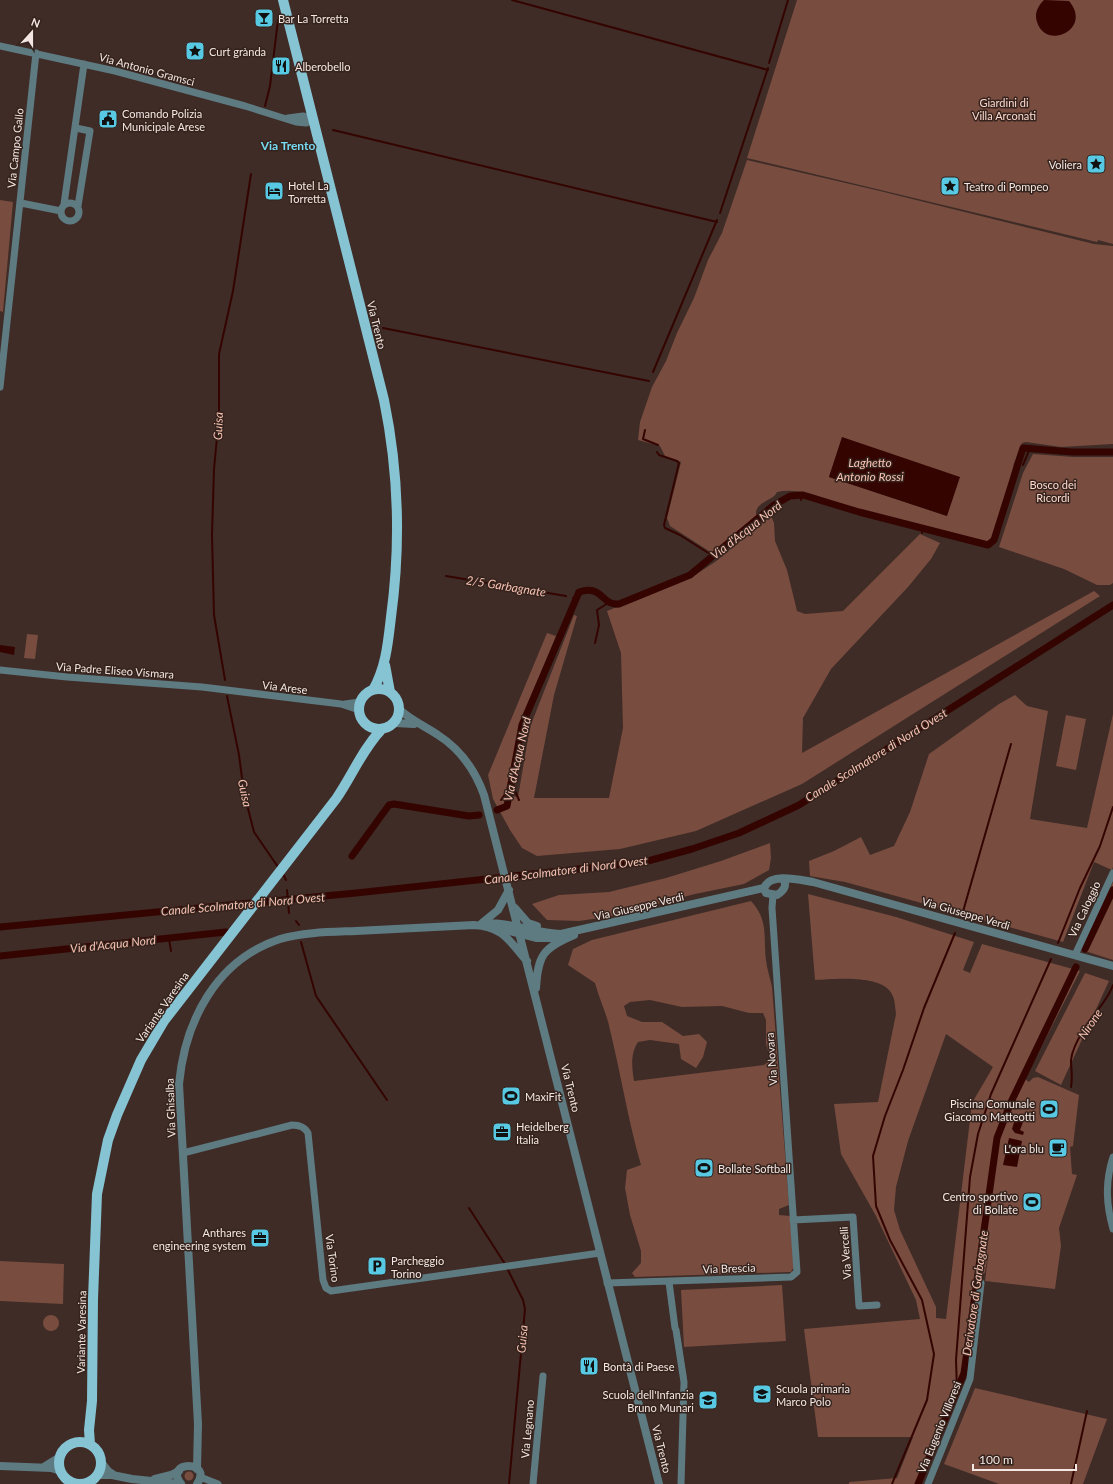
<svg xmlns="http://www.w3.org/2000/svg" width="1113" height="1484" font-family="Lato,sans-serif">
  <rect width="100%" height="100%" fill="#3f2c27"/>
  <path fill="#784c3f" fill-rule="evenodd" d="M 797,0 L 1113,0 L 1113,244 L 1098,240 L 1097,242 L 747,158 Z
    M 747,160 L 880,191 L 1094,244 L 1113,246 L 1113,444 L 1061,447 L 1026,442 L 1022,443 L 1014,463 L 1005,500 L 990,542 L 891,519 L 822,498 C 809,492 791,489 777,492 C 774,500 757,502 756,512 C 756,514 757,515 756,517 L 712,553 L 670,526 L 667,518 L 681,462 L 665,456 L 660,446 L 638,440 L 640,422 L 652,387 L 666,361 L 677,333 L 694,298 L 708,260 L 722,233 ZM 842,438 L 947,516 L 829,477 Z
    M 0,200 L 13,202 L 3,312 L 0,311 Z
    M 1033,454 L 1073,457 L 1113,457 L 1113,583 L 1110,585 L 1097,585 L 1064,569 L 999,547 L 1023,473 Z
    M 771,516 L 774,523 L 775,541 L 787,570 L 797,611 L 805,614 L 843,611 L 920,534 L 940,543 L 931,559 L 908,587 L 831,669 L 803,718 L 802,753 L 1094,591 L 1100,596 L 802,784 L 696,831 L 620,849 L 537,856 L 522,848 L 510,830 L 493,799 L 488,775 L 547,633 L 556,636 L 520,724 L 505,795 L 518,797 L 530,727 L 574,615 L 577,616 L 554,695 L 534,798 L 609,798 L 623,728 L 621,653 L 607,611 L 692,577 L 715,562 Z
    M 27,634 L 38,635 L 35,659 L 24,658 Z
    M 1015,695 L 1027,706 L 1048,711 L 1030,819 L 1087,828 L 1113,714 L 1113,867 L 1112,870 L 1094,862 L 1063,942 L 845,882 L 810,876 L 809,861 L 834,851 L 861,837 L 870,855 L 894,846 L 910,812 L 929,754 L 999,704 Z
    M 1066,715 L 1086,719 L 1076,770 L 1056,766 Z
    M 770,843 L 771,858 L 769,870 L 744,884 L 695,894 L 607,917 L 579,921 L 547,920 L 532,904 L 559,895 L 609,892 L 666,878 L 721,861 Z
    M 1113,882 L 1113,960 L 1082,950 Z
    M 808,894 L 896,917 L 974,942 L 963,970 L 970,973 L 982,944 L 1080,971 L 1025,1079 L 1029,1082 L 1033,1078 L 1038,1077 L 1079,1095 L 1073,1146 L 1070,1147 L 1072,1174 L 1077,1175 L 1059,1228 L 1061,1246 L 1055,1289 L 985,1281 L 989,1249 L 985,1272 L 976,1287 L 966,1374 L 920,1484 L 849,1484 L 849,1482 L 897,1478 L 913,1437 L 818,1437 L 804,1329 L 920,1319 L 916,1300 L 876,1216 L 841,1154 L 834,1104 L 878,1102 L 896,1014 C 895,1006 895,996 889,990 C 875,975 833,979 815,980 ZM 946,1034 L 993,1067 L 972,1103 L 946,1319 L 936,1318 L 936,1307 L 900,1230 L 894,1210 L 896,1187 L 908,1141 Z
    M 751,901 C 769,921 763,936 766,960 C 767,969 770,978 772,987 L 789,1205 L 779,1209 L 779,1215 L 790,1216 L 794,1267 L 791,1272 L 635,1277 L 632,1273 L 641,1263 L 641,1251 L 630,1215 L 625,1188 L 627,1170 L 641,1165 C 628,1120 621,1075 610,1030 C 607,1014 599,999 595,983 L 568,965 L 573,949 L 592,940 ZM 650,1000 L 682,1007 L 722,1006 L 749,1013 L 763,1013 L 766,1020 L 766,1044 L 771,1060 L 764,1065 L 634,1081 C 632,1068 630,1054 638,1042 L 650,1040 L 679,1044 L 681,1059 L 696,1068 L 703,1057 L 707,1042 L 699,1034 L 683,1036 L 662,1022 L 642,1022 L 627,1016 L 624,1006 L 630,1002 Z
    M 1085,973 L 1109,981 L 1061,1085 L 1035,1071 Z
    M 0,1261 L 64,1264 L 63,1304 L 0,1301 Z
    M 782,1285 L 786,1341 L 684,1347 L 681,1290 Z
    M43 1323a8 8 0 1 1 16 0a8 8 0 1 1-16 0Z
    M 975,1388 L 1107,1419 L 1083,1484 L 999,1484 L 944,1464 Z
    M184.5 1476a4.5 4.5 0 1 1 9 0a4.5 4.5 0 1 1-9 0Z"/>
  <path fill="#340500" d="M 1044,0 L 1069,1 C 1093,29 1046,51 1037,22 C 1034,13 1038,6 1044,0 Z
    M 842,437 L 960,477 L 947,516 L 829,477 Z
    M 0,645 L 15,647 L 14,655 L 0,652 Z
    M 1015,1119 L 1023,1122 L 1020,1130 L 1024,1132 L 1023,1135 L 1015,1133 L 1012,1129 Z
    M 1009,1138 L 1022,1141 L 1017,1167 L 1003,1165 Z"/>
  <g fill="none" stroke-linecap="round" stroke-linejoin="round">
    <path stroke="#340500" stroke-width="2" d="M 512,0 L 768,70
      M 769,63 L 788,0
      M 265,106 L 270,86 L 278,20
      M 333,130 L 717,222
      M 720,213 L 768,68
      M 383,328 L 649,381
      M 653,372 L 717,220
      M 645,430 L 643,439 L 658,445
      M 657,452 L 659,455 L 677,461 L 679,463 L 664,525 L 665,528 L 680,535 L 713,556
      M 1023,465 L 1030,448
      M 801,500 L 803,495
      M 922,533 L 922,529
      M 446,576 L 566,596
      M 573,598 L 575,599
      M 595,643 L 599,625 L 597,610 L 608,603
      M 225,680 L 214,615 L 212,535 L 214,469 L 219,416 L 219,354 L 233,291 L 251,174
      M 227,696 L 239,755 L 244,793 L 254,832 L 278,867
      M 511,782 L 519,800
      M 501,800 L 510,787
      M 283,874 L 286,880
      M 287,890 L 289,913
      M 962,915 L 1011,744
      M 296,921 L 299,925
      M 169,939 L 171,951
      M 301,942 L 316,996 L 387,1100
      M 1058,943 L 1080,888 L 1100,846 L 1113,807
      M 1071,1087 C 1073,1075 1071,1071 1071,1060 C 1072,1051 1078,1039 1083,1031 C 1091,1015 1107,1003 1113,985
      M 469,1208 L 505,1264
      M 507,1268 L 523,1300 L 525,1309 L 509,1484
      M 957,1390 L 956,1360 L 970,1177 L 978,1134 L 991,1094 L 1051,959
      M 892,1484 L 927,1400 L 934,1354 L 922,1300 L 890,1240 L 876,1206 L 873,1156 L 885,1116 L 903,1070 L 924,1008 L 955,933
      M 1071,1484 L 1087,1411"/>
    <path stroke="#340500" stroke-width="7" d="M 497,810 L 507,806 L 522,725 L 579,592 C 603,584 601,606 619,604 L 690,575 L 774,505 L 790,496 L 803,495 L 859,512 L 988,545 L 994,540 L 1023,448 L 1072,452 L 1113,452
      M 352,856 L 389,805 L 394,804 L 469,816 L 479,815
      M 0,927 L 356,893 L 644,862 L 692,849 L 739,833 L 799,805 L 1113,605
      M 1085,949 L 1113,890
      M 0,956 L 226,932
      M 918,1484 L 964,1373 L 997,1138 L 1011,1102 L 1076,967"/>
    <path stroke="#5e7b82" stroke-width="7" d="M 0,46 L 115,71 L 245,106 L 296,122 L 306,123 L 314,119
      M 288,118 L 303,116 L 314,119
      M 76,128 L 90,131 L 78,206
      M61 212a9 9 0 1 1 18 0a9 9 0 1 1-18 0Z
      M 21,203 L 61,211
      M 64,204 L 84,64
      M 0,387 L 36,53
      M 0,670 L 67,677 L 202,687 L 341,704 L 359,710
      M 345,704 L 360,702
      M 1075,955 L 1113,873
      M 183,1153 L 292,1125 C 299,1125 305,1127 308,1133 L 323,1280 L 326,1288 L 331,1291 L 600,1253
      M 1113,1157 C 1105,1182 1106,1204 1113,1229
      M 793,1220 L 853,1217 L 859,1306 L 877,1305
      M 669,1282 L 675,1328
      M 607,1283 L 791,1277 L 797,1272 L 772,908 L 773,895
      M 676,1330 L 684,1382 L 681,1484
      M 200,1477 L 218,1484
      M 533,1484 L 543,1376
      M 928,1484 L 970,1379 L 981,1283"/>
    <path stroke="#5e7b82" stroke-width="8" d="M 400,710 C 412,721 425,726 438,735 C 460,749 475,770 484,795 L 659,1484
      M 395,723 L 414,724
      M 764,888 C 770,872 800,880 813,882 L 1113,966
      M 764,888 L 766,893 L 777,895 C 783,891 788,886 783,879
      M 515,908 L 528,923 L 537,926
      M 482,923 L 498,910 L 509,890
      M 484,923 C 511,922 535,933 561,934 L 764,888
      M 498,928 L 536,938 L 561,938
      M 536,988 C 538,955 543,948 574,935
      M 101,1462 L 108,1471 L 114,1475
      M 0,1466 L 51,1468 L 61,1471
      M 44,1467 L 60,1457
      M 197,1469 L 198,1424 L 179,1084 C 185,1021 216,960 280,939 C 304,932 331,932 356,931 C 395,929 434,927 474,925 C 504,927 509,941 527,961
      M 98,1475 L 112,1475 L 132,1479 L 181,1484
      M 155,1479 L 171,1475 L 179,1471
      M 181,1484 C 163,1460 214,1460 197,1484"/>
    <path stroke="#86c3d3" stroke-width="10" d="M 283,0 L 384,400 C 399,473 401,543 391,617 C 388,643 386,667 373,690
      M 385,665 L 390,692
      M359 709a20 20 0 1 1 40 0a20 20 0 1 1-40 0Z
      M59 1463a21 21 0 1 1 42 0a21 21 0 1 1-42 0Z
      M 90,1444 L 89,1430 L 92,1401 L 93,1299 L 97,1194 L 108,1140 L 117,1115 L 141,1060 L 164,1021 L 336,799 C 352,776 362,750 381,730"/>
  </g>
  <defs>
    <symbol id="bar-square" viewBox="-11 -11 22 22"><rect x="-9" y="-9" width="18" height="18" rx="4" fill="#58c9e3" stroke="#35231d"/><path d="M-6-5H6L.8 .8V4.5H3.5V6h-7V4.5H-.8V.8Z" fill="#111"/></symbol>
    <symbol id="sight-square" viewBox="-11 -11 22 22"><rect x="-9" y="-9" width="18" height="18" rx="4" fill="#58c9e3" stroke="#35231d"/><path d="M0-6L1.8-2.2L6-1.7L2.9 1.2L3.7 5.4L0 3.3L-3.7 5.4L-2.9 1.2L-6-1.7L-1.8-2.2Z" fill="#111"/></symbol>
    <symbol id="restaurant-square" viewBox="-11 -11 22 22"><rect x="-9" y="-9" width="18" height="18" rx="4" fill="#58c9e3" stroke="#35231d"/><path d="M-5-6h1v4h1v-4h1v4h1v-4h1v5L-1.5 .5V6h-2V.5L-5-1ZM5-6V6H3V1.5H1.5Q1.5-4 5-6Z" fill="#111"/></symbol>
    <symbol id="civic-square" viewBox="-11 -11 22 22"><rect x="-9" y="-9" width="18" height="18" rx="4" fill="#58c9e3" stroke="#35231d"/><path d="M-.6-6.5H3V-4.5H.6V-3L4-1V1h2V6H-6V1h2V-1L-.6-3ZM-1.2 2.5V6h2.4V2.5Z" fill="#111"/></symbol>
    <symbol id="hotel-square" viewBox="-11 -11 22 22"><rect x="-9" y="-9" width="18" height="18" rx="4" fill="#58c9e3" stroke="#35231d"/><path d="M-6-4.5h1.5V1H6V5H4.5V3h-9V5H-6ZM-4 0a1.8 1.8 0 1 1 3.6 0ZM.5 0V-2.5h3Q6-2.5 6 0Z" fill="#111"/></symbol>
    <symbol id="stadium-square" viewBox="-11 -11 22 22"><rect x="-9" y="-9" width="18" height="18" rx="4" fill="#58c9e3" stroke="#35231d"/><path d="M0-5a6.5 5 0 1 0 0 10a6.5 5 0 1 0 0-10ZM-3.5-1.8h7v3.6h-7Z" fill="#111"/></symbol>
    <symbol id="office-square" viewBox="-11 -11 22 22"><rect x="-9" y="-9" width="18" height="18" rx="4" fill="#58c9e3" stroke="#35231d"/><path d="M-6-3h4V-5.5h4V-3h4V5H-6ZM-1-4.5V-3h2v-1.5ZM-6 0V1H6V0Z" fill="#111"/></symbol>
    <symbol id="cafe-square" viewBox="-11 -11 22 22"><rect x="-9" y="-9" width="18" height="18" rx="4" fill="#58c9e3" stroke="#35231d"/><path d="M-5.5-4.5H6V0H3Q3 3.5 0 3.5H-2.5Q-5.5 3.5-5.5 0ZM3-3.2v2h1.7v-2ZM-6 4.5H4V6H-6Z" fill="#111"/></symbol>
    <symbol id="parking-square" viewBox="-11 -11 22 22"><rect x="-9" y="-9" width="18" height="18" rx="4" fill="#58c9e3" stroke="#35231d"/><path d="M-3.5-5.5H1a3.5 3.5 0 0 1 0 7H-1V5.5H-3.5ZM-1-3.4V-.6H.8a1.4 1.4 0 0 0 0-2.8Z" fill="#111"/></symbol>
    <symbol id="school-square" viewBox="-11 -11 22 22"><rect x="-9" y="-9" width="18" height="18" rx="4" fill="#58c9e3" stroke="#35231d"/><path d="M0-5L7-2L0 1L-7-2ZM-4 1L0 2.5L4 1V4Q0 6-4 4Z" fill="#111"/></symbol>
  </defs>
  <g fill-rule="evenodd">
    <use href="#bar-square" x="253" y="7" width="22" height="22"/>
    <use href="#sight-square" x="184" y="40" width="22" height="22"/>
    <use href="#restaurant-square" x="270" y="55" width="22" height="22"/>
    <use href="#civic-square" x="97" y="108" width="22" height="22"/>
    <use href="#sight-square" x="1085" y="153" width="22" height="22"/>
    <use href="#sight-square" x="939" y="175" width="22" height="22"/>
    <use href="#hotel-square" x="263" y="180" width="22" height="22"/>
    <use href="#stadium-square" x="500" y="1085" width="22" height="22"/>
    <use href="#stadium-square" x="1038" y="1098" width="22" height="22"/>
    <use href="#office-square" x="491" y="1121" width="22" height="22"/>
    <use href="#cafe-square" x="1047" y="1137" width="22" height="22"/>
    <use href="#stadium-square" x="693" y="1157" width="22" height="22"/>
    <use href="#stadium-square" x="1021" y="1191" width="22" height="22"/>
    <use href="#office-square" x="249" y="1227" width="22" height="22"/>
    <use href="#parking-square" x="366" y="1255" width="22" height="22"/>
    <use href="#restaurant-square" x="578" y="1355" width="22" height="22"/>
    <use href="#school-square" x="751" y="1383" width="22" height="22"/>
    <use href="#school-square" x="697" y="1389" width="22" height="22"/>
  </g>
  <g text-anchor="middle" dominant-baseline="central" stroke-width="3" stroke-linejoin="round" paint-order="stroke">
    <g font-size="11" fill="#f4e7e3" stroke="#35231d" text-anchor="start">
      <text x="278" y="18">Bar La Torretta</text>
      <text x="209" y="51">Curt grànda</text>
      <text x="295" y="66">Alberobello</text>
      <text x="122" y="113">Comando Polizia<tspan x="122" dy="13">Municipale Arese</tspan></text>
      <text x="1082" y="164" text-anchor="end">Voliera</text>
      <text x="288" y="185">Hotel La<tspan x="288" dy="13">Torretta</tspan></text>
      <text x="964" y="186">Teatro di Pompeo</text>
      <text x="525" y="1096">MaxiFit</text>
      <text x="1035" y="1103" text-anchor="end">Piscina Comunale<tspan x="1035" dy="13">Giacomo Matteotti</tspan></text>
      <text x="516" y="1126">Heidelberg<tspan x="516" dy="13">Italia</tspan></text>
      <text x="1044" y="1148" text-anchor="end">L'ora blu</text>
      <text x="718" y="1168">Bollate Softball</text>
      <text x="1018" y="1196" text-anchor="end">Centro sportivo<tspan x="1018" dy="13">di Bollate</tspan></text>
      <text x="246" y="1232" text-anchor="end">Anthares<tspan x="246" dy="13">engineering system</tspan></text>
      <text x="391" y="1260">Parcheggio<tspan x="391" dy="13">Torino</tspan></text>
      <text x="603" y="1366">Bontà di Paese</text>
      <text x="776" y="1388">Scuola primaria<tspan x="776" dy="13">Marco Polo</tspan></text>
      <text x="694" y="1394" text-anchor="end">Scuola dell'Infanzia<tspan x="694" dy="13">Bruno Munari</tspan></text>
    </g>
    <g font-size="11" fill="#f4e7e3" stroke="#35231d">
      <text transform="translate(147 69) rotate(15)">Via Antonio Gramsci</text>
      <text transform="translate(15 148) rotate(-84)">Via Campo Gallo</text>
      <text transform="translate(377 325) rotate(76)">Via Trento</text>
      <text transform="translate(115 670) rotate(4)">Via Padre Eliseo Vismara</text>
      <text transform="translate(285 687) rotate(7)">Via Arese</text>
      <text transform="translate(639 906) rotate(-13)">Via Giuseppe Verdi</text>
      <text transform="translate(1084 909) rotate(-65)">Via Caloggio</text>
      <text transform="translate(966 913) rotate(16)">Via Giuseppe Verdi</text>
      <text transform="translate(162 1007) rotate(-55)">Variante Varesina</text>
      <text transform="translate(771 1059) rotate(-94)">Via Novara</text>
      <text transform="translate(571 1088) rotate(76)">Via Trento</text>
      <text transform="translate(170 1108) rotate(-92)">Via Ghisalba</text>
      <text transform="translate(845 1253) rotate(-94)">Via Vercelli</text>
      <text transform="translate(333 1258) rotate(82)">Via Torino</text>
      <text transform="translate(729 1268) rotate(-2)">Via Brescia</text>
      <text transform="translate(81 1332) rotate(-89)">Variante Varesina</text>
      <text transform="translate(939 1427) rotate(-68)">Via Eugenio Villoresi</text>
      <text transform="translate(527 1429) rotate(-85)">Via Legnano</text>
      <text transform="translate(662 1449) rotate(76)">Via Trento</text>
    </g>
    <g font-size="11" fill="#fdd9ce" stroke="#35231d">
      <text x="1004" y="102">Giardini di<tspan x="1004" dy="13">Villa Arconati</tspan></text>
      <text x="1053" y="484">Bosco dei<tspan x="1053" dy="13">Ricordi</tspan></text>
    </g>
    <g font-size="12" font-weight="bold" fill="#77dbf4" stroke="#35231d">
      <text x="288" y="145">Via Trento</text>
    </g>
    <g font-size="12" font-style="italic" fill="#f7c2b2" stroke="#35231d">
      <text transform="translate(218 426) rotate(-88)">Guisa</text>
      <text x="870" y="462">Laghetto<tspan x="870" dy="14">Antonio Rossi</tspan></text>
      <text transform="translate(746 530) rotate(-38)">Via d'Acqua Nord</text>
      <text transform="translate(506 586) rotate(9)">2/5 Garbagnate</text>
      <text transform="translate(876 755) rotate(-32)">Canale Scolmatore di Nord Ovest</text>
      <text transform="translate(517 759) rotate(-77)">Via d'Acqua Nord</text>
      <text transform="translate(245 793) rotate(78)">Guisa</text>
      <text transform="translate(566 870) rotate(-7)">Canale Scolmatore di Nord Ovest</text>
      <text transform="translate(243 904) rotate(-5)">Canale Scolmatore di Nord Ovest</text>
      <text transform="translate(113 944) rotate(-6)">Via d'Acqua Nord</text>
      <text transform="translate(1090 1024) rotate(-56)">Nirone</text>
      <text transform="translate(975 1293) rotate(-82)">Derivatore di Garbagnate</text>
      <text transform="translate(522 1339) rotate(-85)">Guisa</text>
    </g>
  </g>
  <g transform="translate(32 32) rotate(21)" stroke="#35231d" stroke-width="3" paint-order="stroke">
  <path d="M0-3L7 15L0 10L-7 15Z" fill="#f4e7e3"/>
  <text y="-6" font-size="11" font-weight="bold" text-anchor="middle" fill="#f4e7e3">N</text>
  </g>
  <path d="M973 1464v6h103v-6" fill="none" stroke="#f4e7e3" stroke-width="2"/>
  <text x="979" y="1464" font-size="12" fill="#f4e7e3" stroke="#35231d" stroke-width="3" paint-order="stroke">100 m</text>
</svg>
